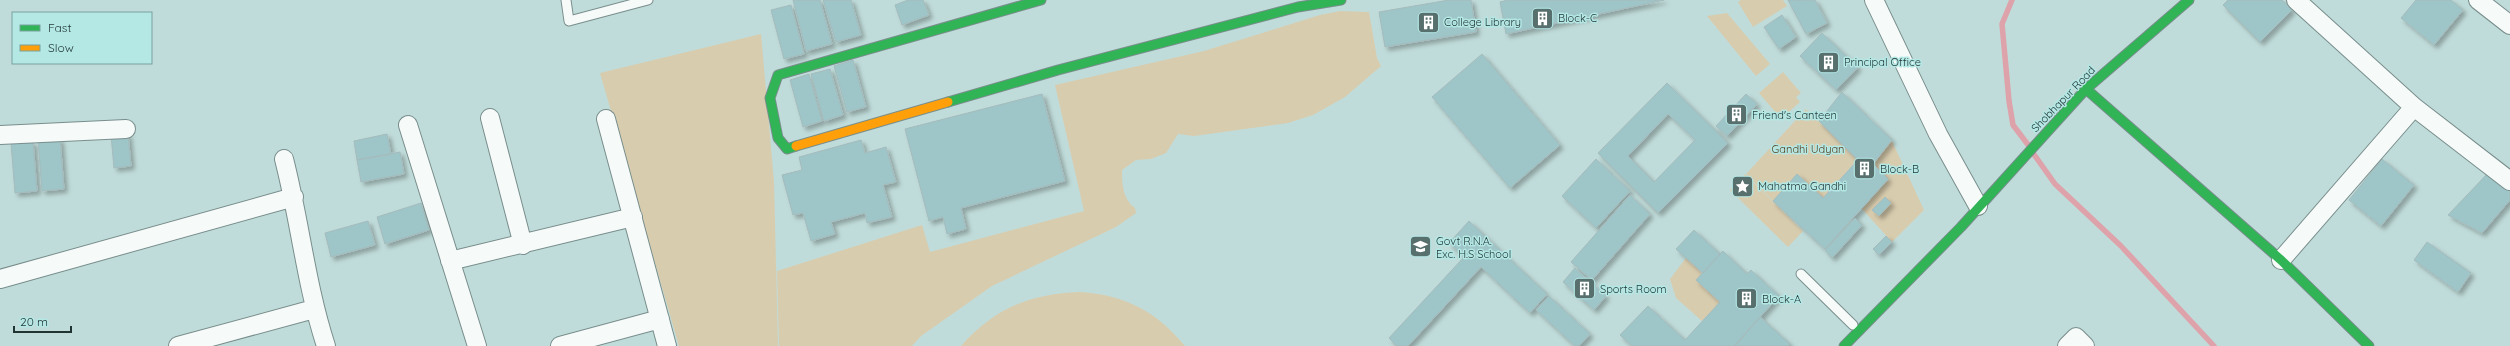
<svg xmlns="http://www.w3.org/2000/svg" width="2510" height="346" font-family="Quicksand,sans-serif">
  <defs>
    <filter id="shadow"><feDropShadow dx="3.5" dy="3.5" stdDeviation="2" flood-color="#0004"/></filter>
  </defs>
  <rect width="100%" height="100%" fill="#c0dcda"/>
  <path fill="#d8ccae" d="M 1741,0 L 1783,0 L 1787,6 L 1753,27 L 1738,2 Z
    M 1340,11 L 1369,12 L 1377,58 L 1381,66 L 1345,97 L 1313,115 L 1288,123 L 1194,136 L 1178,134 L 1166,153 L 1151,159 L 1136,160 L 1122,170 C 1122,185 1123,199 1135,208 L 1136,213 L 1116,227 L 992,286 L 921,336 L 912,346 L 779,346 L 777,271 L 922,225 L 930,252 L 1084,211 L 1055,85 L 1204,51 L 1320,15 Z
    M 1727,13 L 1770,64 L 1756,76 L 1707,16 Z
    M 761,34 L 774,182 L 778,346 L 679,346 L 600,73 Z
    M 1783,72 L 1801,93 L 1796,97 L 1800,102 L 1781,119 L 1759,93 Z
    M 1806,109 L 1857,160 L 1823,198 L 1797,174 L 1773,201 L 1746,174 Z
    M 1892,141 L 1924,210 L 1892,242 L 1862,209 L 1889,179 L 1873,164 Z
    M 1745,174 L 1803,231 L 1788,247 L 1730,190 Z
    M 1686,258 L 1702,273 L 1697,279 L 1720,302 L 1702,321 L 1676,298 L 1670,279 Z
    M 1080,292 C 1125,295 1156,311 1185,346 L 961,346 C 995,308 1029,294 1080,292 Z"/>
  <g fill="none" stroke-linecap="round" stroke-linejoin="round">
    <path stroke="#dda2aa" stroke-width="5.5" d="M 2012,0 L 2002,24 L 2009,101 L 2013,125 L 2029,146
      M 2033,153 L 2055,184 L 2121,246 L 2214,346"/>
  </g>
  <path fill="#9ec5c8" stroke="#a5bbbc" fill-rule="evenodd" filter="url(#shadow)" d="M 793,0 L 820,0 L 832,44 L 806,51 Z
    M 823,0 L 851,0 L 861,35 L 836,42 Z
    M 908,0 L 923,0 L 929,15 L 902,25 L 895,5 Z
    M 1449,0 L 1471,0 L 1476,32 L 1385,47 L 1379,12 Z
    M 1508,0 L 1664,0 L 1506,34 L 1500,2 Z
    M 1788,0 L 1815,0 L 1827,23 L 1806,34 Z
    M 2228,0 L 2282,0 L 2292,10 L 2260,42 L 2223,5 Z
    M 2416,0 L 2451,0 L 2463,10 L 2434,45 L 2401,18 Z
    M 791,5 L 804,54 L 784,59 L 771,10 Z
    M 1782,15 L 1796,37 L 1779,49 L 1764,27 Z
    M 1822,33 L 1858,67 L 1836,90 L 1800,56 Z
    M 1482,54 L 1560,145 L 1510,188 L 1432,97 Z
    M 853,60 L 866,107 L 847,112 L 834,66 Z
    M 830,69 L 843,115 L 824,121 L 811,74 Z
    M 809,74 L 822,121 L 803,127 L 790,80 Z
    M 1667,83 L 1728,143 L 1658,213 L 1598,153 ZM 1668,114 L 1695,140 L 1654,182 L 1628,156 Z
    M 1842,92 L 1892,140 L 1873,164 L 1888,179 L 1825,249 L 1773,201 L 1797,174 L 1823,198 L 1858,160 L 1819,121 Z
    M 1042,94 L 1065,181 L 961,208 L 966,229 L 947,234 L 943,217 L 929,221 L 905,129 Z
    M 1746,94 L 1757,104 L 1727,136 L 1716,126 Z
    M 128,134 L 131,166 L 114,168 L 111,135 Z
    M 387,134 L 391,154 L 357,160 L 354,141 Z
    M 60,139 L 64,189 L 42,191 L 38,141 Z
    M 861,140 L 865,153 L 886,147 L 896,182 L 883,185 L 892,217 L 867,223 L 865,213 L 831,222 L 835,234 L 811,241 L 803,213 L 793,215 L 782,175 L 802,170 L 799,157 Z
    M 33,142 L 37,191 L 15,193 L 11,143 Z
    M 400,152 L 404,174 L 361,182 L 357,160 Z
    M 1596,159 L 1630,191 L 1596,228 L 1562,196 Z
    M 2382,159 L 2414,185 L 2381,226 L 2349,200 Z
    M 2488,173 L 2510,187 L 2510,200 L 2482,233 L 2448,215 Z
    M 1630,195 L 1650,214 L 1592,280 L 1571,262 Z
    M 1885,197 L 1891,203 L 1879,216 L 1872,210 Z
    M 421,203 L 429,230 L 385,244 L 377,217 Z
    M 1855,218 L 1862,225 L 1832,258 L 1825,250 Z
    M 368,221 L 375,245 L 331,257 L 325,233 Z
    M 1469,221 L 1547,294 L 1530,313 L 1481,267 L 1408,346 L 1397,346 L 1389,338 L 1464,257 L 1449,243 Z
    M 1694,230 L 1720,254 L 1703,273 L 1676,249 Z
    M 1886,236 L 1892,242 L 1879,255 L 1873,249 Z
    M 2427,242 L 2471,273 L 2458,292 L 2414,260 Z
    M 1723,251 L 1747,274 L 1751,270 L 1779,296 L 1734,346 L 1632,346 L 1620,335 L 1648,306 L 1685,340 L 1720,302 L 1696,280 Z
    M 1575,268 L 1606,296 L 1594,310 L 1563,282 Z
    M 1549,296 L 1590,334 L 1579,346 L 1575,346 L 1536,310 Z
    M 1760,317 L 1790,344 L 1788,346 L 1735,346 Z"/>
  <g fill="none" stroke-linecap="round" stroke-linejoin="round">
    <defs>
      <path id="lane" d="M 566,0 L 569,21 L 648,0
        M 1801,274 L 1853,325"/>
      <path id="street" d="M 1874,0 L 1938,134 L 1978,206
        M 2296,0 L 2414,107 L 2510,181
        M 2478,0 L 2510,25
        M 490,118 L 523,245
        M 606,119 L 667,346
        M 408,125 L 477,346
        M 0,135 L 126,129
        M 284,159 C 300,221 306,285 326,346
        M 2281,260 L 2414,107
        M 450,261 L 633,217
        M 0,279 L 294,197
        M 178,346 L 314,309
        M 560,346 L 660,319
        M 2067,346 L 2076,337 L 2085,346"/>
      <path id="fast" d="M 2086,89 L 2281,260 L 2369,346
        M 948,102 L 1058,70 L 1298,7 L 1341,0
        M 796,146 L 787,149 L 778,138 L 770,98 L 778,75 L 1041,0
        M 1844,346 L 1961,227 L 2086,89 L 2189,0"/>
      <path id="slow" d="M 796,146 L 948,102"/>
    </defs>
    <use href="#lane" stroke="#788e8c" stroke-width="11"/>
    <use href="#street" stroke="#788e8c" stroke-width="20"/>
    <use href="#fast" stroke="#788e8c" stroke-width="11"/>
    <use href="#slow" stroke="#788e8c" stroke-width="11"/>
    <use href="#lane" stroke="#f6faf9" stroke-width="9"/>
    <use href="#street" stroke="#f6faf9" stroke-width="18"/>
    <use href="#fast" stroke="#30b455" stroke-width="9"/>
    <use href="#slow" stroke="#ff9f0a" stroke-width="9"/>
  </g>
  <defs>
    <symbol id="building-square" viewBox="-11 -11 22 22"><rect x="-9" y="-9" width="18" height="18" rx="4" fill="#576f6d" stroke="#b4e8e5"/><path d="M-4-6H4V6H1V3H-1V6H-4ZM-2.5-4.3h1.7v1.8h-1.7ZM.8-4.3h1.7v1.8H.8ZM-2.5-1h1.7V.8h-1.7ZM.8-1h1.7V.8H.8Z" fill="#fff"/></symbol>
    <symbol id="sight-square" viewBox="-11 -11 22 22"><rect x="-9" y="-9" width="18" height="18" rx="4" fill="#576f6d" stroke="#b4e8e5"/><path d="M0-6L1.8-2.2L6-1.7L2.9 1.2L3.7 5.4L0 3.3L-3.7 5.4L-2.9 1.2L-6-1.7L-1.8-2.2Z" fill="#fff"/></symbol>
    <symbol id="school-square" viewBox="-11 -11 22 22"><rect x="-9" y="-9" width="18" height="18" rx="4" fill="#576f6d" stroke="#b4e8e5"/><path d="M0-5L7-2L0 1L-7-2ZM-4 1L0 2.5L4 1V4Q0 6-4 4Z" fill="#fff"/></symbol>
  </defs>
  <g fill-rule="evenodd">
    <use href="#building-square" x="1530" y="6" width="25" height="25"/>
    <use href="#building-square" x="1416" y="10" width="25" height="25"/>
    <use href="#building-square" x="1816" y="50" width="25" height="25"/>
    <use href="#building-square" x="1724" y="102" width="25" height="25"/>
    <use href="#building-square" x="1852" y="156" width="25" height="25"/>
    <use href="#sight-square" x="1730" y="174" width="25" height="25"/>
    <use href="#school-square" x="1408" y="234" width="25" height="25"/>
    <use href="#building-square" x="1572" y="276" width="25" height="25"/>
    <use href="#building-square" x="1734" y="286" width="25" height="25"/>
  </g>
  <g text-anchor="middle" dominant-baseline="central" stroke-width="3" stroke-linejoin="round" paint-order="stroke">
    <g font-size="11" fill="#1f3433" stroke="#b4e8e5" text-anchor="start">
      <text x="1558" y="18">Block-C</text>
      <text x="1444" y="22">College Library</text>
      <text x="1844" y="62">Principal Office</text>
      <text x="1752" y="115">Friend's Canteen</text>
      <text x="1880" y="169">Block-B</text>
      <text x="1758" y="186">Mahatma Gandhi</text>
      <text x="1436" y="241">Govt R.N.A.<tspan x="1436" dy="13">Exc. H.S School</tspan></text>
      <text x="1600" y="289">Sports Room</text>
      <text x="1762" y="299">Block-A</text>
    </g>
    <g font-size="11" fill="#1f3433" stroke="#b4e8e5">
      <text transform="translate(2063 99) rotate(-46)">Shobhapur Road</text>
    </g>
    <g font-size="11" fill="#543b1a" stroke="#b4e8e5">
      <text x="1808" y="149">Gandhi Udyan</text>
    </g>
  </g>
  <rect x="12" y="12" width="140" height="52" fill="#b4e8e5" stroke="#78a09e"/>
  <rect x="20" y="25" width="20" height="6" fill="#30b455" stroke="#78a09e"/>
  <text x="48" y="32" font-size="12" fill="#1f3433">Fast</text>
  <rect x="20" y="45" width="20" height="6" fill="#ff9f0a" stroke="#78a09e"/>
  <text x="48" y="52" font-size="12" fill="#1f3433">Slow</text>
  <path d="M14 326v6h57v-6" fill="none" stroke="#1f3433" stroke-width="2"/>
  <text x="20" y="326" font-size="12" fill="#1f3433" stroke="#b4e8e5" stroke-width="3" paint-order="stroke">20 m</text>
</svg>
